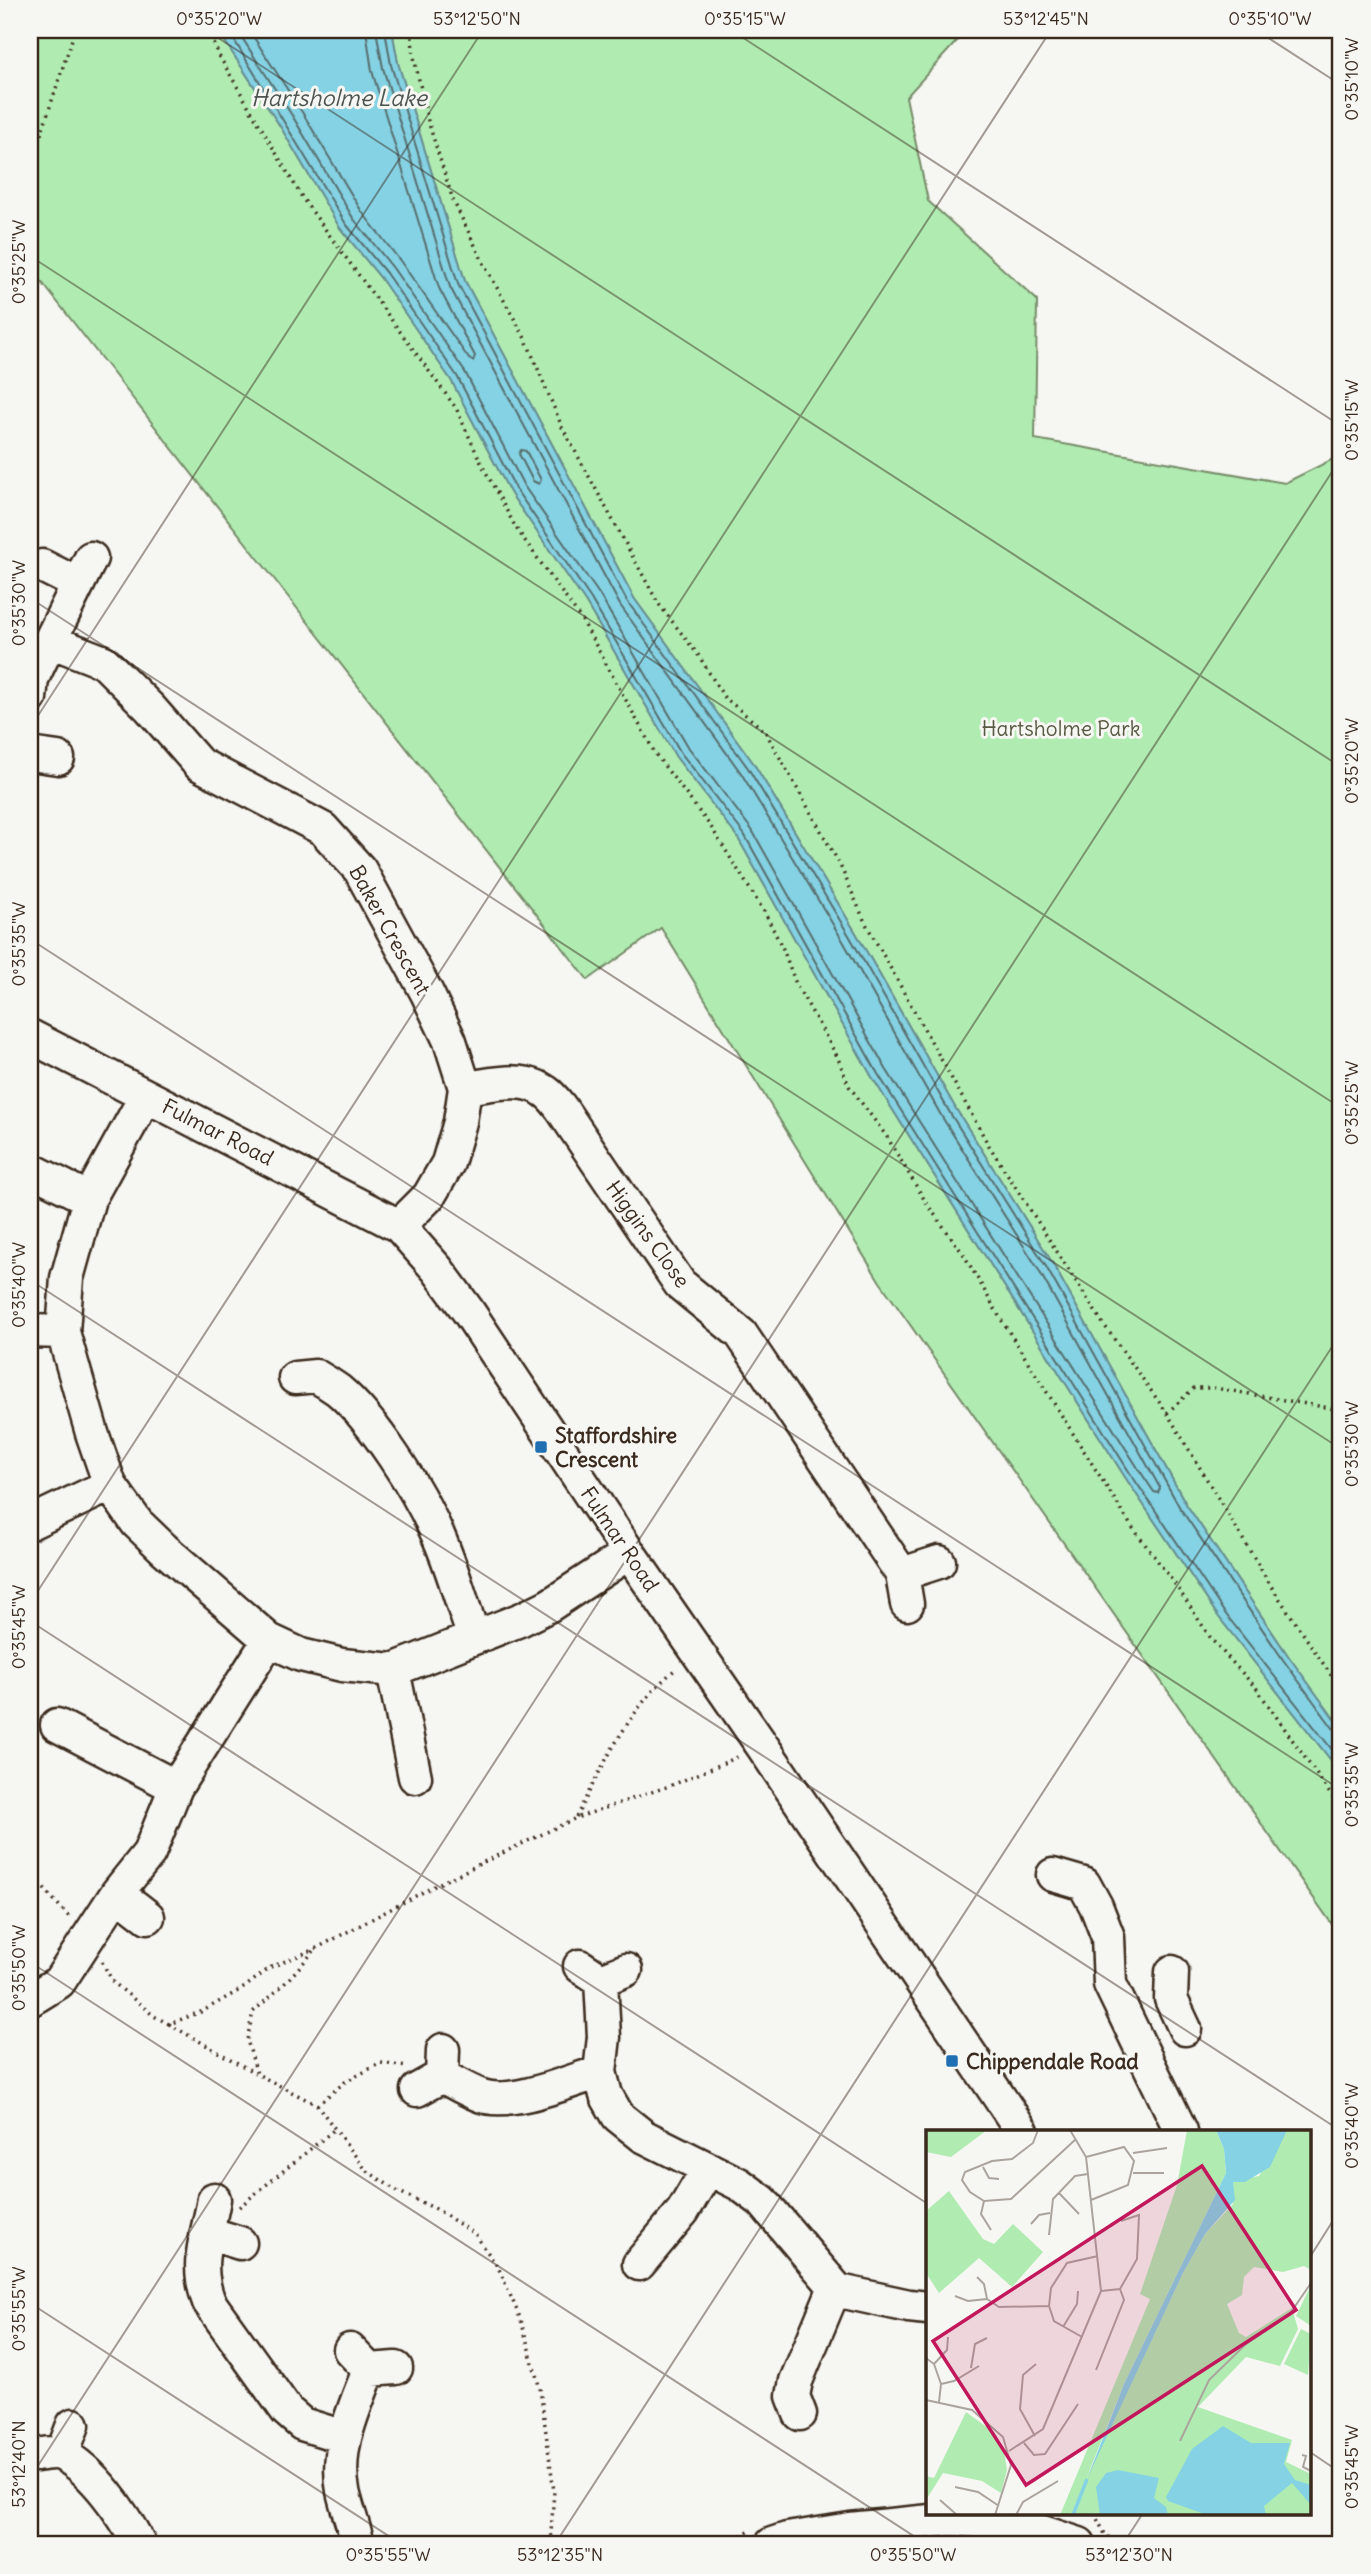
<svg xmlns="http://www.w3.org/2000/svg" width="1371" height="2574" font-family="Delius,sans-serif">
  <rect width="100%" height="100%" fill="#f6f6f2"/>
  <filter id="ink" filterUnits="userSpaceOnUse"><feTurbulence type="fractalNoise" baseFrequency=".0143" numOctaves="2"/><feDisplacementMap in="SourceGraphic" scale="14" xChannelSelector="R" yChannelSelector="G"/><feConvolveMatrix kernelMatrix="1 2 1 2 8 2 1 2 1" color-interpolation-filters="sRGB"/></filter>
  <g filter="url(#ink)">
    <path fill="#b0ecb2" stroke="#768b68" stroke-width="2" d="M 30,30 L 220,30 L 226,43 L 280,126 L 340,228 L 380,277 L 451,380 L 511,494 L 586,603 L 676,757 L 738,838 L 872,1077 L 1125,1477 L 1218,1616 L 1341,1773 L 1341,1937 L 880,1282 L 661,928 L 588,980 L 30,267 Z
      M 392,30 L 967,30 L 906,97 L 928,201 L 1037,300 L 1035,439 L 1285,483 L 1341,455 L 1341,1728 L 1289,1657 L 1186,1504 L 1050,1259 L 956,1109 L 856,933 L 754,764 L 634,598 L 465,281 L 398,63 Z"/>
    <path fill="#84d2e3" stroke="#678f94" stroke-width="2" d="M 220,30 L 392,30 L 398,63 L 465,281 L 634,598 L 754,764 L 856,933 L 956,1109 L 1050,1259 L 1186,1504 L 1289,1657 L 1341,1728 L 1341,1773 L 1218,1616 L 1125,1477 L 872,1077 L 738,838 L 676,757 L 586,603 L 511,494 L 451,380 L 380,277 L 340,228 L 280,126 L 226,43 Z"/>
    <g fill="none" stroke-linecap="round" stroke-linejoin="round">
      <path stroke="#586d6d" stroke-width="2" d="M 228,30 L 346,224 L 386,273 L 457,376 L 517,491 L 591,599 L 681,753 L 744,834 L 878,1074 L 1130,1473 L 1224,1612 L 1341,1761
        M 237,30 L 293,117 L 353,218 L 393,268 L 465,372 L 524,486 L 599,594 L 689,748 L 752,830 L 886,1069 L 1138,1468 L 1154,1492 L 1158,1493 L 1160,1488 L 1037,1267 L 942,1117 L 843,941 L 741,773 L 620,605 L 450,287 L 383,68 L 376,30
        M 249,30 L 302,112 L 362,212 L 401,262 L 469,359 L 473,361 L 475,356 L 439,288 L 372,71 L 366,30
        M 385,30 L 391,65 L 458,284 L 627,601 L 748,768 L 850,937 L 950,1113 L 1044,1263 L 1180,1508 L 1284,1661 L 1333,1728 L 1341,1731
        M 521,450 L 526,451 L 541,480 L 539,484 L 533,481 L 519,454 Z"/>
      <defs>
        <path id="minor" d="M 42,566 L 78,584
          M 50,641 L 91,558
          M 30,698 L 32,679 L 50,641 L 104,662 L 150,708 L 199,764 L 323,829 L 360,870 L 427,993 L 450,1041 L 465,1088 L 460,1122 L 448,1163 L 429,1196 L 399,1226
          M 30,754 L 58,758
          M 30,1036 L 399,1226 L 437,1269 L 468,1311 L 629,1553 L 763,1747 L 1022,2131
          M 465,1088 C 491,1085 524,1075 546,1092 C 552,1096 557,1103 561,1108 L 680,1284 L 741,1334 L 902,1574 L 907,1604
          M 146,1096 L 89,1199 L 67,1278 L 63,1332 L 92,1433 L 110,1485 L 137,1523 L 164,1549 L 269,1640 L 301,1655 L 342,1665 L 393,1670 L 522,1619 L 550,1605 L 629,1553
          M 30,1169 L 89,1199
          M 30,1331 L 63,1332
          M 295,1378 L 316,1376 C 323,1380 331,1385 338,1390 C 373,1419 418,1490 436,1531 C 452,1565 461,1602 474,1637
          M 30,1523 L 110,1485
          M 902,1574 L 939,1562
          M 393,1670 L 415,1777
          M 57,1725 L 176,1787
          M 1053,1875 L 1084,1884 L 1096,1906 L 1108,1937 L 1110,1984 L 1181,2131
          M 117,1893 L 148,1917
          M 580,1966 L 601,1980 L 626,1970
          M 1172,1972 L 1171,1999 L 1185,2029
          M 601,1980 L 604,2037 L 600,2072 L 606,2095 L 618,2116 L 643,2136 L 739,2184 L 762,2201 L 835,2287 L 840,2291 L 909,2306 L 928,2308
          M 30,2000 L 59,1982 L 117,1893 L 149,1853 L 176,1787 L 269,1640
          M 442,2076 C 455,2083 468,2091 482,2096 C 512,2106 570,2081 600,2072
          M 417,2090 L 442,2076 L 443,2050
          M 214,2199 C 207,2239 194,2263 209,2302 L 287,2411 L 302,2424 L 344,2437
          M 208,2233 L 240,2243
          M 639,2264 L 683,2211 L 708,2169
          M 350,2350 L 369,2370 L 396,2368
          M 800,2414 L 793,2396 L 796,2381 L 835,2287
          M 62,2454 L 73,2425
          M 36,2455 C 45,2454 55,2451 63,2455 C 93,2470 124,2515 139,2544
          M 358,2544 C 354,2527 347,2509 343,2491 C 335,2447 354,2410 369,2370
          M 772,2544 L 787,2539 L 850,2529 L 951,2519 L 1018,2524 L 1079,2544"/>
      </defs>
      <use href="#minor" stroke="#3b2a1e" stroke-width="37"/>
      <path stroke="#3b2a1e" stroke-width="3.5" stroke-dasharray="2 5" stroke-linecap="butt" d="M 209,30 L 218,54 L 303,199 L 456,408 L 481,463 L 516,528 L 583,622 L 656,755 L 711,827 L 765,913 L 783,949 L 796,984 L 837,1056 L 849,1086 L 887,1137 L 927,1204 L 964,1255 L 999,1316 L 1130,1524 L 1177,1587 L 1212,1640 L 1257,1689 L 1333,1798 L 1341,1804
        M 411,30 L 414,57 L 428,121 L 453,200 L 485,266 L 526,340 L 562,427 L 658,603 L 699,656 L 724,697 L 765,731 L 839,863 L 865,922 L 988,1144 L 1102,1322 L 1167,1413 L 1271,1586 L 1341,1690
        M 30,168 L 75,30
        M 1167,1413 L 1194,1388 L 1215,1388 L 1341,1410
        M 576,1817 C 604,1764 629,1707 677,1668
        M 30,1873 L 71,1919
        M 314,1951 L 284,1984 L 253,2012 L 247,2040 L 257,2074 L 317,2105 L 366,2170 L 397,2191 L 436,2209 L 475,2234 L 499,2269 L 521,2320 L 540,2389 L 554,2491 L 551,2533 L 554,2544
        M 102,1962 L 113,1982 L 154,2016 L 169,2024 L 203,2011 L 245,1987 L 271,1967 L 315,1949 L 444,1881 L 576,1818 L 672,1785 L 738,1757
        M 169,2024 L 255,2073
        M 317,2105 L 345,2082 L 381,2063 L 407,2067
        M 239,2207 L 335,2129
        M 1094,2513 L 1106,2536 L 1122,2544
        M 721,2544 L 751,2531"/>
      <use href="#minor" stroke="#f6f6f2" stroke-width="32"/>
    </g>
  </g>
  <path fill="none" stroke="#3b2a1e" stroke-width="2" stroke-opacity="0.45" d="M 206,30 L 1341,767M 731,30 L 1341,426M 1256,30 L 1341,85M 30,256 L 1341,1108M 30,598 L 1341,1449M 30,728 L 483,30M 30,939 L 1341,1790M 30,1280 L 1341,2131M 30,1603 L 1051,30M 30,1621 L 928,2204M 30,1962 L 926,2544M 1310,2257 L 1341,2208M 30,2303 L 401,2544M 1310,2452 L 1341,2473M 30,2478 L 1341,458M 555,2544 L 1341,1333M 1123,2544 L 1143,2513"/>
  <g fill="#1f6fb2" stroke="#f6f6f2" stroke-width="2.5">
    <rect x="534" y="1440" width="14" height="14" rx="3.5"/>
    <rect x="945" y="2054" width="14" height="14" rx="3.5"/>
  </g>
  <g text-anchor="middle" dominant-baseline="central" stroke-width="6" stroke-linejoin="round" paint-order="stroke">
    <g font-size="21" fill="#585a43" stroke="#f6f6f2">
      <text x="1061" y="728">Hartsholme Park</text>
    </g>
    <g font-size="21" fill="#3b2a1e" stroke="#f6f6f2">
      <text transform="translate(390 930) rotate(61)">Baker Crescent</text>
      <text transform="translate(218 1132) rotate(27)">Fulmar Road</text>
      <text transform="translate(648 1234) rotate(54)">Higgins Close</text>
      <text transform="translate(620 1539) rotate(56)">Fulmar Road</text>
    </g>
    <g font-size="21" font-weight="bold" fill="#3b2a1e" stroke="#f6f6f2" text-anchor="start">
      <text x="555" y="1435">Staffordshire<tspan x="555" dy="24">Crescent</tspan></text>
      <text x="966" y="2061">Chippendale Road</text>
    </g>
    <g font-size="23" font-style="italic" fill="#4d544f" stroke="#f6f6f2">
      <text x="339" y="97">Hartsholme Lake</text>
    </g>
  </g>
  <g transform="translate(926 2130)">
    <rect width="385" height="385" fill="#f6f6f2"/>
    <path d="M 0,0 L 61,0 L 25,27 L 0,22 ZM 261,0 L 290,0 L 298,19 L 300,43 L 198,254 L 161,347 L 257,143 L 279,104 L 307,74 L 307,51 L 333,46 L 361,0 L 385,0 L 385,140 L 378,136 L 357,142 L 328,137 L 318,147 L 316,165 L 301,174 L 313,203 L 320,207 L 366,178 L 372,199 L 354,236 L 320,227 L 272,277 L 366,310 L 360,332 L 385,344 L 385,385 L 134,385 L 224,169 L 214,164 L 251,55 ZM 23,61 L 57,109 L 68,114 L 87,94 L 117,122 L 86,157 L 53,128 L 13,163 L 0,143 L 0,81 ZM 385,155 L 385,196 L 370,186 ZM 375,199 L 385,204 L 382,245 L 358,234 ZM 40,282 L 69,303 L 78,321 L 81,340 L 75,363 L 56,351 L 17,343 L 0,370 L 0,346 L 8,348 Z" fill="#b0ecb2"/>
    <path d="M 290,0 L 361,0 L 344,37 L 319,52 L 307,52 L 309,70 L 279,104 L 257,143 L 161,349 L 198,254 L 300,43 L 298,19 ZM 297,296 L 325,313 L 364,313 L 358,334 L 369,350 L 385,355 L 385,375 L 366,353 L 338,376 L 340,385 L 281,385 L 242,371 L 240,367 L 266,319 ZM 192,340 L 233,348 L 228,368 L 240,377 L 242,385 L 174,385 L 170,357 L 180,343 Z" fill="#84d2e3"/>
    <path fill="none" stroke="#84d2e3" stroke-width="3.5" d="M 147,385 L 161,349"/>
    <path fill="none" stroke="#aba49d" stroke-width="2" d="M 112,0 L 107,13 L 86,29 L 66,31 L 39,42 L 36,50 L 44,62 L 58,71 L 85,69 L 150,9M 207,23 L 241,18M 160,27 L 198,17 L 208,31 L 202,55 L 165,70M 57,37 L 63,48 L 73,49M 207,43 L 238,43M 133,63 L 153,84M 58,71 L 55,84 L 65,100M 105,94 L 113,85 L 124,83M 123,105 L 127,69 L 149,46 L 162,44M 51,147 L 58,154 L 61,169 L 73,177 L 123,176M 175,161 L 194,159 L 211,129 L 213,85 L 195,91M 29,166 L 42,171 L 61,169M 137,197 L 151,174 L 152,161M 156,207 L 128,191 L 123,176 L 125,158 L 141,133 L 172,126M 0,228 L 8,234 L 15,254 L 13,272M 8,234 L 21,220 L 22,207M 45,238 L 49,214 L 61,208M 170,240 L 198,170 L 194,159M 15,254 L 28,251 L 53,236M 0,270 L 46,280 L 77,307 L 85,335 L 69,385M 109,306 L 94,279 L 97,245 L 110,234M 254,311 L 283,250 L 319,215 L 363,185 L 385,153M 98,313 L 108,325 L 119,324 L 152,274M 83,321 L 117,299 L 175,161 L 160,27 L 144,0M 376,325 L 380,326 L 377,337 L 385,341M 29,357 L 52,362 L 73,376M 14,370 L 31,385M 90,385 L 97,372 L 132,351"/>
    <path fill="#c2185b" fill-opacity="0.15" stroke="#c2185b" stroke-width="3.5" d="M 276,36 L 370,180 L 100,355 L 7,211 Z"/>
    <rect width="385" height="385" fill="none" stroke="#3b2a1e" stroke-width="3.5"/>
  </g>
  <rect width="1371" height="2574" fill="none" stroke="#f6f6f2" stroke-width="77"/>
  <rect x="38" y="38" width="1294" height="2498" fill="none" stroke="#3b2a1e" stroke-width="2.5"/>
  <g font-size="18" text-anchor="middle" fill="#3b2a1e">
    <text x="219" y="25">0°35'20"W</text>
    <text x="477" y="25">53°12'50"N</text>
    <text x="745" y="25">0°35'15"W</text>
    <text x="1046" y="25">53°12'45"N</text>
    <text x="1270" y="25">0°35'10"W</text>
    <text transform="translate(1352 79) rotate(-90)" y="6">0°35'10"W</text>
    <text transform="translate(19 262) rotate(-90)" y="6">0°35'25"W</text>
    <text transform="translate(1352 420) rotate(-90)" y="6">0°35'15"W</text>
    <text transform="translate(19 603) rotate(-90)" y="6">0°35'30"W</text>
    <text transform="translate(1352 761) rotate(-90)" y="6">0°35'20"W</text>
    <text transform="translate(19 944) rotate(-90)" y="6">0°35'35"W</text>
    <text transform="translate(1352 1103) rotate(-90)" y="6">0°35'25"W</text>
    <text transform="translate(19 1285) rotate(-90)" y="6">0°35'40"W</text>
    <text transform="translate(1352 1444) rotate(-90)" y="6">0°35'30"W</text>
    <text transform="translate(19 1627) rotate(-90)" y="6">0°35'45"W</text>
    <text transform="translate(1352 1785) rotate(-90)" y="6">0°35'35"W</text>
    <text transform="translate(19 1968) rotate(-90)" y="6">0°35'50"W</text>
    <text transform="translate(1352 2126) rotate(-90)" y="6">0°35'40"W</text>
    <text transform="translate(19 2309) rotate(-90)" y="6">0°35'55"W</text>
    <text transform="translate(19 2464) rotate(-90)" y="6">53°12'40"N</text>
    <text transform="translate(1352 2467) rotate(-90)" y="6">0°35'45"W</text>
    <text x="388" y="2561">0°35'55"W</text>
    <text x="560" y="2561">53°12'35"N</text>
    <text x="913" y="2561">0°35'50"W</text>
    <text x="1129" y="2561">53°12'30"N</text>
  </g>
</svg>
